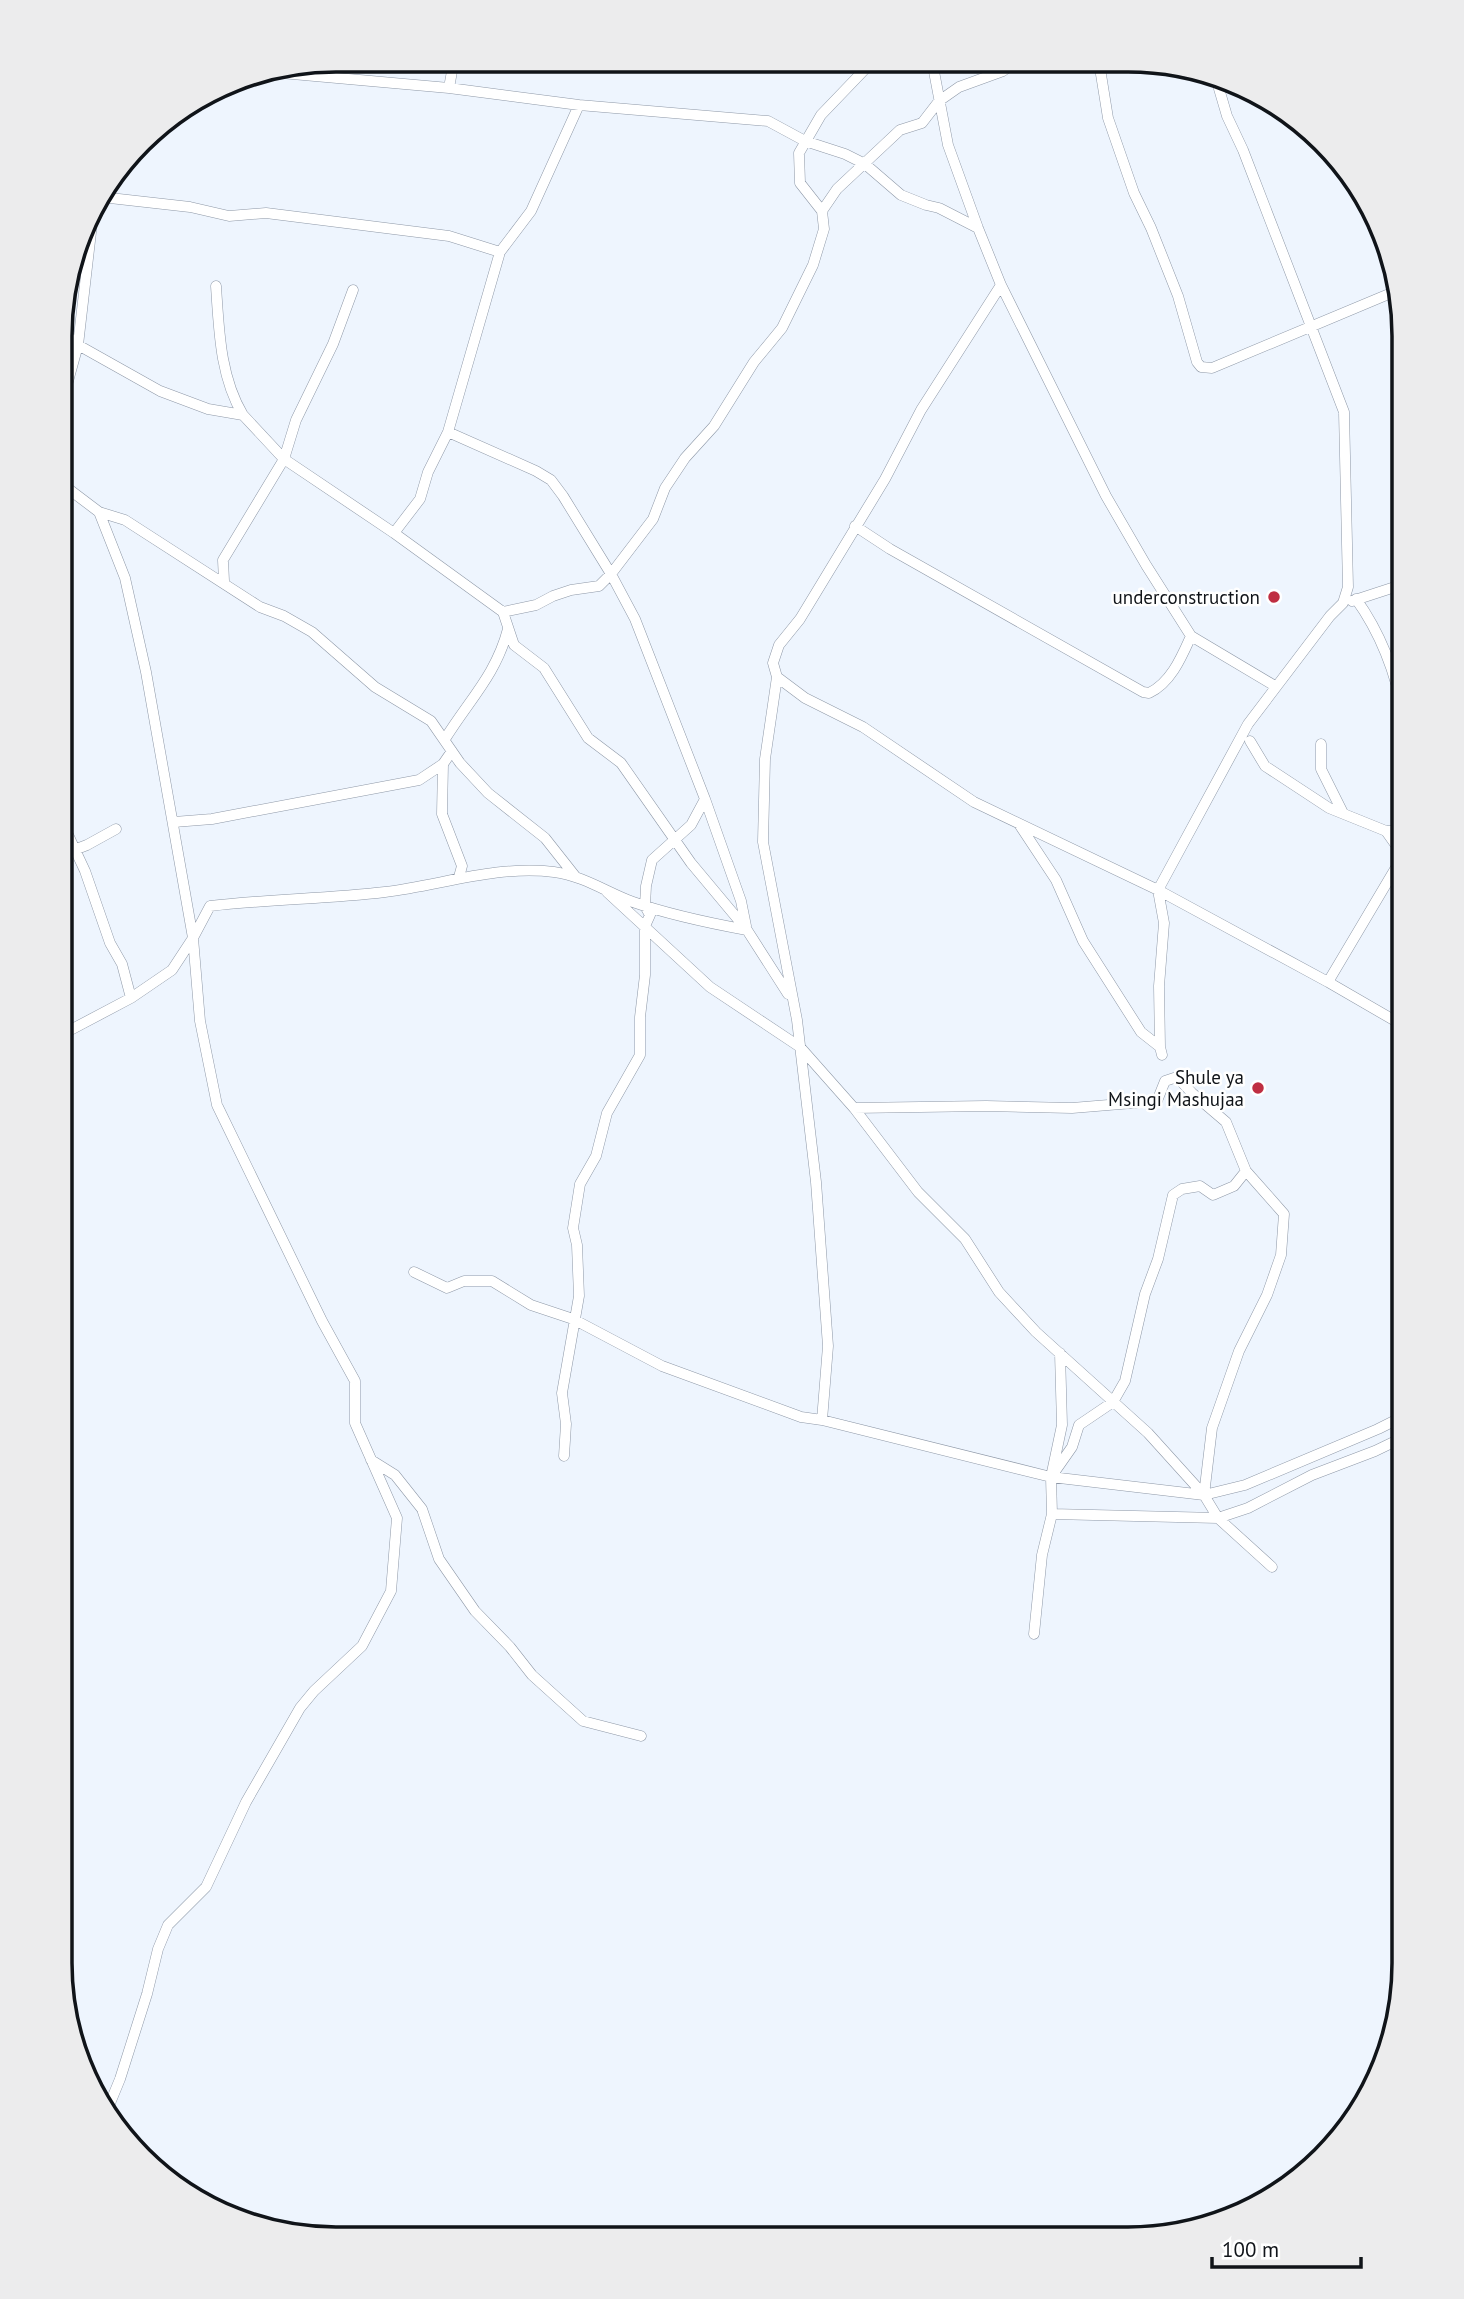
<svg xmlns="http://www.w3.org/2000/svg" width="1464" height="2299" font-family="'PT Sans',sans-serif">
  <rect width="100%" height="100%" fill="#eef5fe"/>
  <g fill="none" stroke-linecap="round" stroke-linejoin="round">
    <defs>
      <path id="minor" d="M 932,61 L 948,145 L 978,228 L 1001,285 L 1106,496 L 1146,565 L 1191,636 L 1275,686
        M 1099,62 L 1108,118 L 1134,193 L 1151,228 L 1178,296 L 1197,362 L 1201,367 L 1212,368 L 1396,291
        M 270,72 L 449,88 L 579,105 L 768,121 L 805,141 L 845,154 L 865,164 L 901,195 L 926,205 L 939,208 L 978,228
        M 449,88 L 454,60
        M 101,197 L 190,207 L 229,216 L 266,213 L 449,236 L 500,252
        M 822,211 L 837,189 L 900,130 L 922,123 L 939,101 L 959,87 L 1003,71 L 1016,61
        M 1001,285 L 921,410 L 885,479 L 800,619 L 779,645 L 773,663 L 777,677 L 805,698 L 863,727 L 974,802 L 1158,890 L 1328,982 L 1404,1026
        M 216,286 C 219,330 220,377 243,415
        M 62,331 L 78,345 L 160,391 L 208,409 L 243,415 L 284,459 L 394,533 L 503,612 L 514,645 L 544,668 L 588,738 L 621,763 L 691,863 L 747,930 L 788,994
        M 62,403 L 78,345 L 94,206
        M 448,432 L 536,471 L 551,480 L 563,496 L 611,574 L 635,619 L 705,799 L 691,825 L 652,860 L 646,886 L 645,906 L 650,915 L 645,926 L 645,975 L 640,1017 L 640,1055 L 607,1113 L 596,1156 L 580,1184 L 573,1228 L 577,1245 L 579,1296 L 562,1393 L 566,1424 L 564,1456
        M 99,512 L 125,520 L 260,607 L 284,616 L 312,632 L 375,687 L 431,721 L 460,763 L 488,793 L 545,838 L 575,876
        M 855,526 L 890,549 L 1143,692 L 1149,693 C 1171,683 1182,656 1191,636
        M 394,533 L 420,499 L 428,472 L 448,432 L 500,252 L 531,211 L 579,105
        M 224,581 L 223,560 L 284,459 L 296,420 L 333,344 L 353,290
        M 1356,599 C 1382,635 1396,674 1404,717
        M 1352,601 L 1404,584
        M 503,612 L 536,605 L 553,596 L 571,590 L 599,586 L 611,574 L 653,519 L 665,488 L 685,458 L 714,426 L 754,362 L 782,328 L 813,265 L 824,229 L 822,211 L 800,183 L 799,153 L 821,115 L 868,66 L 870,61
        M 777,677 L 765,759 L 763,842 L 797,1020 L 816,1182 L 828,1346 L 822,1420 L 1051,1477 L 1204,1495 L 1245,1485 L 1378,1429 L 1404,1416
        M 445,739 C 469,700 496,675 508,629
        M 1250,741 L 1265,766 L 1329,808 L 1386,831 L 1403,855
        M 1321,744 L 1321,769 L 1343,813
        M 443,764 L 442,814 L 462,866 L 459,877
        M 705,799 L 741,901 L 746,926
        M 174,822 L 212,819 L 419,780 L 443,764 L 452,751
        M 1019,824 L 1056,880 L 1083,941 L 1141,1032 L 1160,1047
        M 64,826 L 85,871 L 110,943 L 122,964 L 131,998
        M 1386,831 L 1404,830
        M 61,855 L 87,845 L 116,829
        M 607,892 L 710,987 L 800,1047 L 854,1108 L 918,1192 L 965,1239 L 999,1292 L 1036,1332 L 1148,1433 L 1204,1495 L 1218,1518 L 1272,1567
        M 1328,982 L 1404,854
        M 61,1035 L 131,998 L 172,970 L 193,938 L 146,672 L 125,578 L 99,512 L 62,484
        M 1162,1055 L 1160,1047 L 1159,986 L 1164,923 L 1158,890 L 1248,724 L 1330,616 L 1343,603 L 1348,587 L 1344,412 L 1243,150 L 1227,116 L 1215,75
        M 854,1108 L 986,1106 L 1072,1108 L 1157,1101 L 1165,1081 L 1177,1077 L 1192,1093 L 1226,1122 L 1246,1171 L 1284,1214 L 1281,1255 L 1267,1295 L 1239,1351 L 1212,1428 L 1204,1495
        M 414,1272 L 447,1288 L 464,1281 L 492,1281 L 531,1305 L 573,1319 L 662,1366 L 801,1417 L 822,1420
        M 371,1460 L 395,1475 L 422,1509 L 439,1559 L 475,1611 L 510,1647 L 532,1675 L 583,1721 L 641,1736
        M 1051,1477 L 1072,1447 L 1079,1425 L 1113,1402 L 1125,1381 L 1145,1294 L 1158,1259 L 1173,1195 L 1182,1189 L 1200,1186 L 1213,1195 L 1234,1186 L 1246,1171
        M 1052,1514 L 1218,1518 L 1248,1508 L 1312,1475 L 1375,1451 L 1404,1437
        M 1034,1634 L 1042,1555 L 1052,1514 L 1051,1477 L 1062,1425 L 1060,1353
        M 106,2113 L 120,2079 L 147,1994 L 158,1949 L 168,1925 L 206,1887 L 246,1802 L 300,1708 L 314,1691 L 362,1646 L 391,1591 L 397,1518 L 355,1423 L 355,1381 L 322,1321 L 217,1105 L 200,1021 L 193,938 L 210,906 C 269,899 327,899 385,892 C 442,885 496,865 554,872 C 584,876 606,892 633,902 C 670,915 709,923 747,930"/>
    </defs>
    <use href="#minor" stroke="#8e98a7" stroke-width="11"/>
    <use href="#minor" stroke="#fff" stroke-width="10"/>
  </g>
  <g fill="#bf2e42" stroke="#fff" stroke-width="2.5">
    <circle cx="1274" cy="597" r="7"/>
    <circle cx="1258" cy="1088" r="7"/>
  </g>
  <g text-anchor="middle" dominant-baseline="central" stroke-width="5" stroke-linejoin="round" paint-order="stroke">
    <g font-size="19" fill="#101419" stroke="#fff" text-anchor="end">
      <text x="1260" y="597">underconstruction</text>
      <text x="1244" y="1077">Shule ya<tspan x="1244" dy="22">Msingi Mashujaa</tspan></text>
    </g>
  </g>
  <path d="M0 0H1464V2299H0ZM336 72H1128A264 264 0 0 1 1392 336V1963A264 264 0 0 1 1128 2227H336A264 264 0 0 1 72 1963V336A264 264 0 0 1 336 72Z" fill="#ececed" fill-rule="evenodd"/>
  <path fill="none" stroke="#101419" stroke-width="3.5" d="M336 72H1128A264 264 0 0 1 1392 336V1963A264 264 0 0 1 1128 2227H336A264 264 0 0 1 72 1963V336A264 264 0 0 1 336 72Z"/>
  <path d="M1212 2257v10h149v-10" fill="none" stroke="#101419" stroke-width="3.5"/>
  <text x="1222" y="2257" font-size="21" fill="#101419" stroke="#ffffff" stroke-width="5" paint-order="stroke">100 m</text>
</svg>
